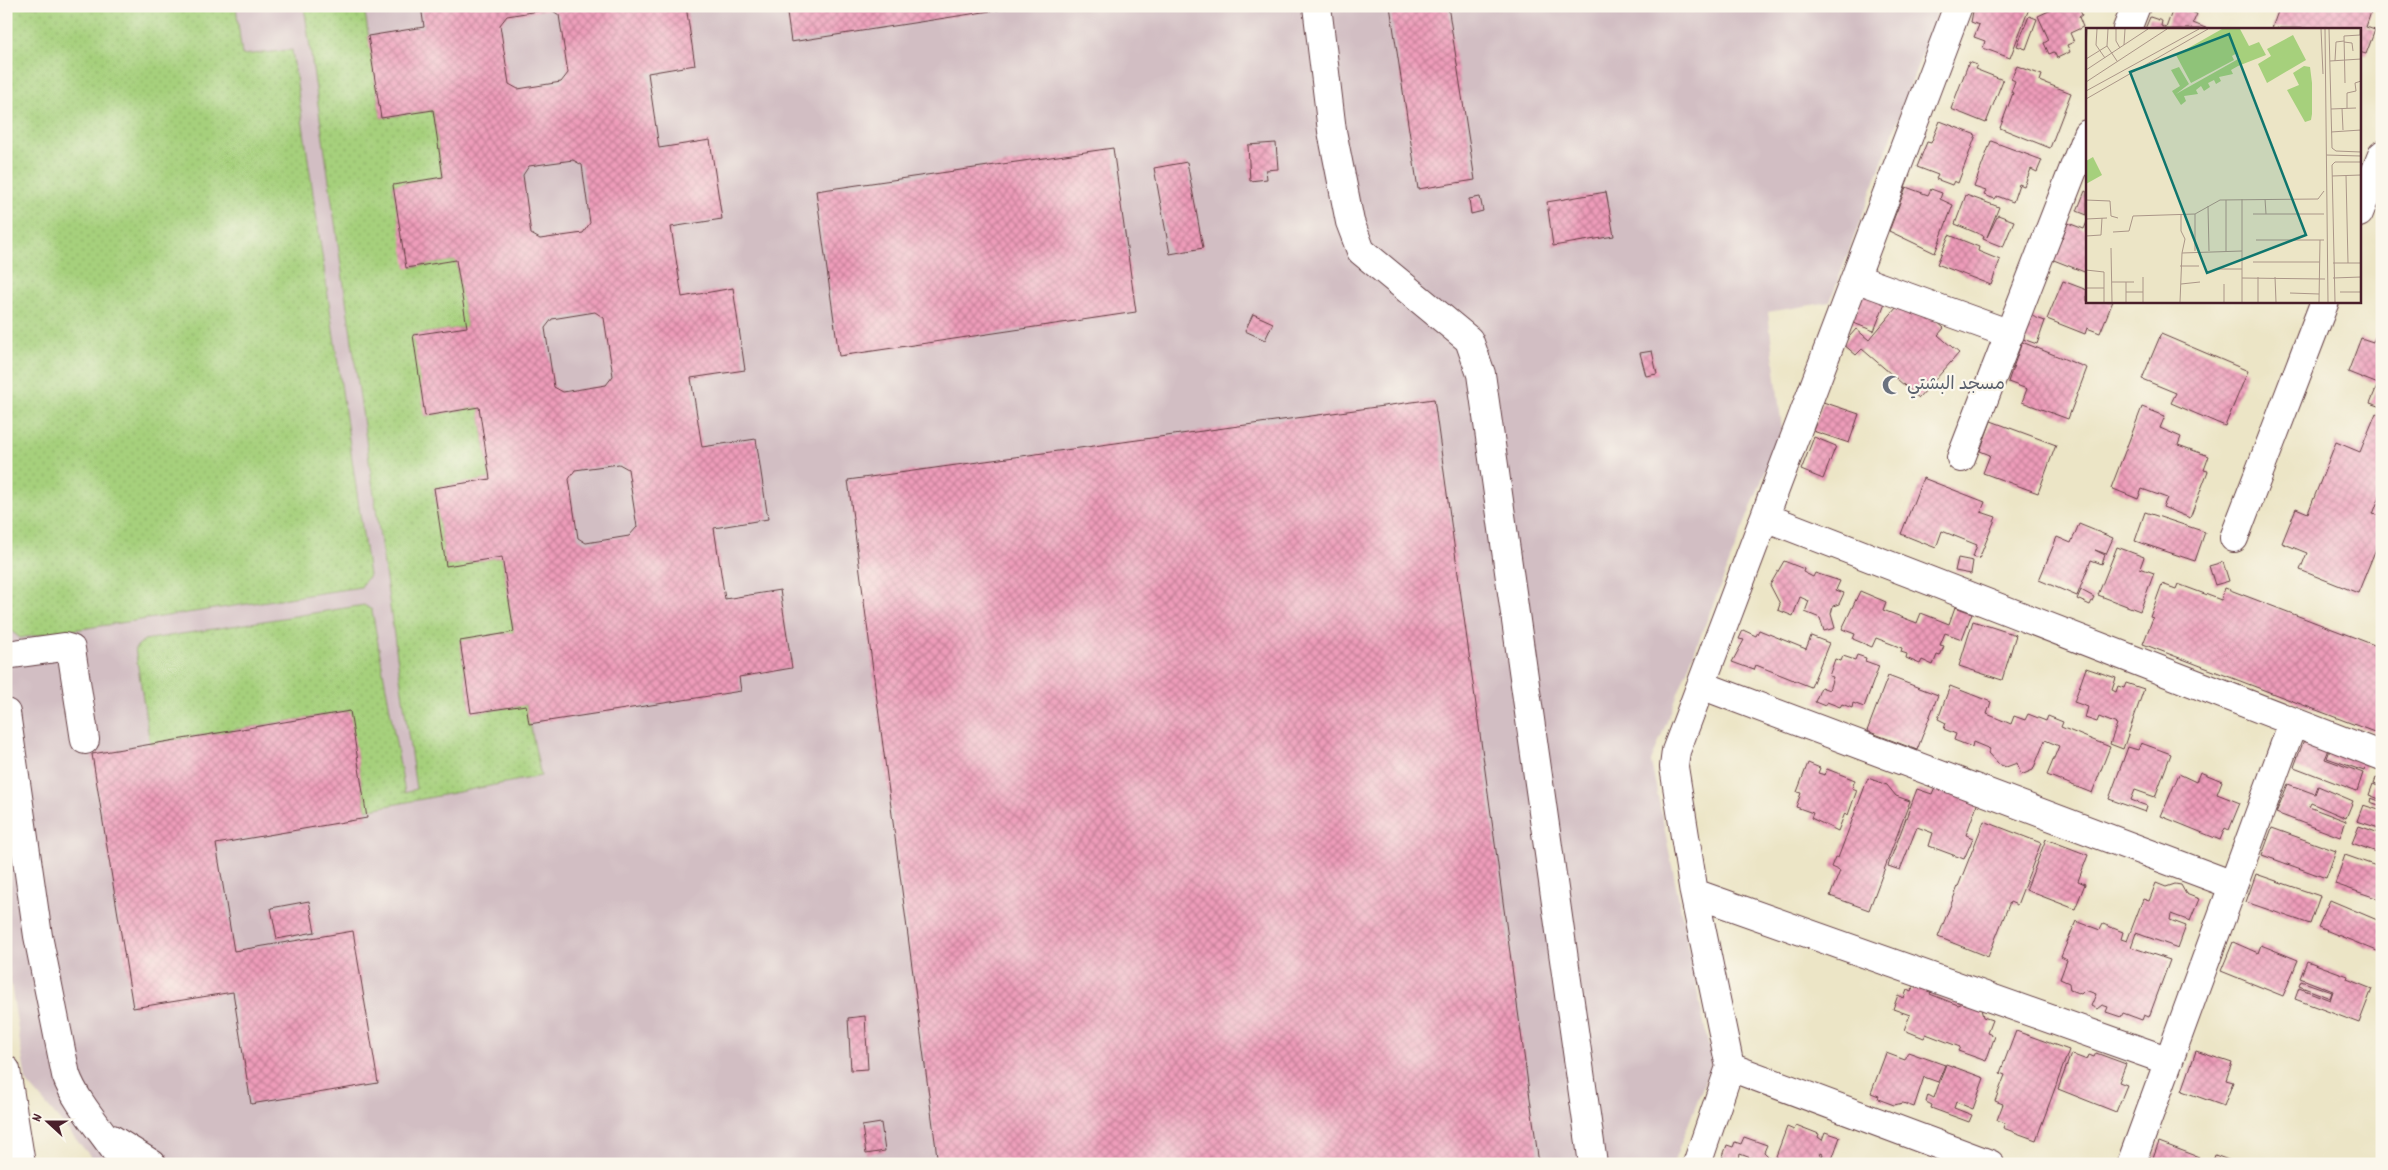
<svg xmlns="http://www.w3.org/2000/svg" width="2388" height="1170" font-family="Dekko,'Playpen Sans Arabic',sans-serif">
  <defs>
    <pattern id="grass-dots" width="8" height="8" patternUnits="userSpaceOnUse" patternTransform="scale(1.25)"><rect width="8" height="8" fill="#a6d07c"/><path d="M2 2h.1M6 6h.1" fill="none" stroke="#90b26b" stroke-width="1.8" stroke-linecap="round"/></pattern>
    <pattern id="building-cross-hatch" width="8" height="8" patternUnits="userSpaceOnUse" patternTransform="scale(1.25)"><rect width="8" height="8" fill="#ee9cba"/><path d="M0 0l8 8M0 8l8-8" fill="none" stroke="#c37f97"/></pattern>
  </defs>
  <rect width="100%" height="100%" fill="#fbf7ec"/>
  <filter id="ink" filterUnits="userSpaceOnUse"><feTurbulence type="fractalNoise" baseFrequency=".02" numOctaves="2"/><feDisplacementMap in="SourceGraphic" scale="10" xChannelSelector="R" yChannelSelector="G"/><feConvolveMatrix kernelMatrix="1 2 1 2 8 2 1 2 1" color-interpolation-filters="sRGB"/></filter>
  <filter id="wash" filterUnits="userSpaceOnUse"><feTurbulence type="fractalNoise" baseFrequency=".0096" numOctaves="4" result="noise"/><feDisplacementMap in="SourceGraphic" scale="20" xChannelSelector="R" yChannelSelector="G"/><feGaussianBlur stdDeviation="1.12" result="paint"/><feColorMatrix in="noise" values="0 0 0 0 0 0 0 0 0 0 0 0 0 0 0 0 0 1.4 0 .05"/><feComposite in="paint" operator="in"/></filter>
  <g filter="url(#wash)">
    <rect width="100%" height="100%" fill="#ece5c6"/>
    <path fill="#d2bec3" d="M 6,6 L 1940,6 L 1830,302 L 1768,312 L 1782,429 L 1651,762 L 1712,1063 L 1673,1164 L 97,1164 L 26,1081 L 6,952 Z"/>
    <path fill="url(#grass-dots)" stroke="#787854" d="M 6,6 L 236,6 L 242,55 L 292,50 L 369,575 L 361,587 L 20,638 L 10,630 L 6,607 Z
      M 304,6 L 364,6 L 381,118 L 433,110 L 443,177 L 393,185 L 407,268 L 456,260 L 467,327 L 413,335 L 426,416 L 479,407 L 490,479 L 434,488 L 446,566 L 502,557 L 514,632 L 460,641 L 471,713 L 526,705 L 541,776 L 366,810 L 349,711 L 150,744 L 135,648 L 144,640 L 364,605 L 372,610 L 405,793 L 416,789 Z"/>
    <g id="blocks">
      <path fill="url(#building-cross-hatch)" fill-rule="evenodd" d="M 421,6 L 686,6 L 695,65 L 648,73 L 659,148 L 710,140 L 722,219 L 671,227 L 682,297 L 733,288 L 745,370 L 691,378 L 702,447 L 756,439 L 768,519 L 714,528 L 725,599 L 780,590 L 792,668 L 739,677 L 741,691 L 529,724 L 526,705 L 471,713 L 460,641 L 514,632 L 502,557 L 446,566 L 434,488 L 490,479 L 479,407 L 425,416 L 413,335 L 467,327 L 456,260 L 406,268 L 393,185 L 443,177 L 433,110 L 381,118 L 368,36 L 424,27 ZM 550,9 L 559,15 L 568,73 L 561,82 L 518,89 L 509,84 L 500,25 L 507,16 ZM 573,160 L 582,165 L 590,223 L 583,233 L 540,239 L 531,234 L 523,175 L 529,166 ZM 595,312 L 604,318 L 613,376 L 606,385 L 563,392 L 554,387 L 545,328 L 552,319 ZM 619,464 L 628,469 L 637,527 L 629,536 L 586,543 L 578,538 L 569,479 L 575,470 Z
        M 786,6 L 1016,6 L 1016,7 L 791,42 Z
        M 1390,6 L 1448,6 L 1475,180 L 1418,189 Z
        M 1974,6 L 2030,6 L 2010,58 L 1983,48 L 1985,41 L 1974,37 L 1979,25 L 1971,22 Z
        M 2060,6 L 2078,6 L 2082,15 L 2079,17 L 2083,27 L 2070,33 L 2074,42 L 2067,45 L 2070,52 L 2057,58 L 2054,52 L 2049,54 L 2044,43 L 2049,40 L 2038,16 Z
        M 2174,6 L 2197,14 L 2193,23 L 2208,29 L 2145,29 L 2150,17 L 2162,21 L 2161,26 L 2166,28 Z
        M 2280,6 L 2364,6 L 2372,9 L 2366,27 L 2375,30 L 2366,54 L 2359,52 L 2359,29 L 2272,28 Z
        M 2029,16 L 2037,19 L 2026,49 L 2017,46 Z
        M 1969,62 L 1977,65 L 1975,69 L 2003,80 L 1986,123 L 1951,109 Z
        M 2017,66 L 2042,75 L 2040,81 L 2071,93 L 2050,148 L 2000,128 L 2013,93 L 2011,92 L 2015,81 L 2011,79 Z
        M 1940,121 L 1976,135 L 1958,183 L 1954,181 L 1952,185 L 1936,179 L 1938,175 L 1917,167 L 1927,142 L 1931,143 Z
        M 1991,141 L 2042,160 L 2037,172 L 2031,169 L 2024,186 L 2019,184 L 2013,202 L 1997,196 L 1995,199 L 1984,195 L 1986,191 L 1974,187 Z
        M 1276,143 L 1278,169 L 1266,170 L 1267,179 L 1250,181 L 1248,145 Z
        M 1113,148 L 1136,312 L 839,356 L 816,191 Z
        M 1187,162 L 1203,248 L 1170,254 L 1154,168 Z
        M 1906,187 L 1928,195 L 1931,189 L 1942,193 L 1940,199 L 1953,205 L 1935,253 L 1889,231 Z
        M 2085,191 L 2087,192 L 2087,215 L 2077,211 Z
        M 1606,192 L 1614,236 L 1553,246 L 1547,202 Z
        M 1966,195 L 1999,207 L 1987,237 L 1998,215 L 2014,221 L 2003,247 L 1983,239 L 1984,236 L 1955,224 Z
        M 1480,197 L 1483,211 L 1471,214 L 1469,199 Z
        M 2087,222 L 2087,273 L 2046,257 L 2054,241 L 2060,243 L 2068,223 L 2084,229 Z
        M 1949,235 L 1979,247 L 1978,251 L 2000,260 L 1991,285 L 1937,264 Z
        M 2063,281 L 2087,290 L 2087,301 L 2113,301 L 2100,333 L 2087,328 L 2085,334 L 2047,319 Z
        M 1866,286 L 1888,295 L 1874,331 L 1851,322 Z
        M 1902,301 L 1920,317 L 1925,311 L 1944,328 L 1938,335 L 1959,353 L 1919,398 L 1862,349 L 1856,355 L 1843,344 L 1856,329 L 1869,340 Z
        M 1253,314 L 1273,323 L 1265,340 L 1245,331 Z
        M 2026,314 L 2045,321 L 2037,344 L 2017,337 Z
        M 2382,322 L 2382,407 L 2370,403 L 2378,384 L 2348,372 L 2361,338 L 2373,342 Z
        M 2161,334 L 2248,371 L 2225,426 L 2171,403 L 2176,393 L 2142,379 Z
        M 2022,342 L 2087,368 L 2068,419 L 2022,402 L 2027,389 L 2008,382 Z
        M 1652,351 L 1657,374 L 1646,376 L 1640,353 Z
        M 1434,399 L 1539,1164 L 938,1164 L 848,480 Z
        M 1823,402 L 1859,414 L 1849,443 L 1813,431 Z
        M 2142,407 L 2165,416 L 2160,428 L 2181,437 L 2178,445 L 2209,456 L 2204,470 L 2208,471 L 2190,518 L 2163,507 L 2167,498 L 2142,489 L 2138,499 L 2111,488 Z
        M 2376,413 L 2382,416 L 2382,491 L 2373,514 L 2382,517 L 2382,534 L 2358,593 L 2300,570 L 2307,553 L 2282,543 L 2296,508 L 2308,513 L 2336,442 L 2360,452 Z
        M 1991,421 L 2056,445 L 2038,493 L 1983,473 L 1990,455 L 1980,451 Z
        M 1814,437 L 1836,446 L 1823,479 L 1801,470 Z
        M 1923,478 L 1985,502 L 1981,512 L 1996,517 L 1979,559 L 1973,557 L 1977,545 L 1942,531 L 1936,548 L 1901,534 Z
        M 2145,512 L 2205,532 L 2195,561 L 2135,541 Z
        M 2079,524 L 2113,538 L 2106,554 L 2095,550 L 2105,555 L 2102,564 L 2091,560 L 2077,596 L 2039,580 L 2057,537 L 2071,543 Z
        M 2117,547 L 2144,557 L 2140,568 L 2154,573 L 2140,611 L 2098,595 Z
        M 1958,558 L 1973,561 L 1971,574 L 1955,571 Z
        M 1784,561 L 1804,569 L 1803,572 L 1813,577 L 1815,573 L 1840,581 L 1836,590 L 1844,593 L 1839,604 L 1833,606 L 1831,614 L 1835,628 L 1824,631 L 1820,618 L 1805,612 L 1809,601 L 1800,597 L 1793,616 L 1778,610 L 1780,604 L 1770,585 Z
        M 2223,562 L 2229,581 L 2215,585 L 2209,566 Z
        M 2162,584 L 2176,589 L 2178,584 L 2221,600 L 2225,588 L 2382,648 L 2382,735 L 2143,644 L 2153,618 L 2150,617 Z
        M 2081,590 L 2094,597 L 2090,605 L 2077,599 Z
        M 1860,591 L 1886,602 L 1883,610 L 1917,623 L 1921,613 L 1949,624 L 1955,607 L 1972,613 L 1962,639 L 1945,633 L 1940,645 L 1944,646 L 1940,656 L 1937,655 L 1933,665 L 1922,660 L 1920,664 L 1906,658 L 1907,654 L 1901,652 L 1902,648 L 1876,638 L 1872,647 L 1853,639 L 1855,634 L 1842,629 Z
        M 1973,621 L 2016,635 L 2002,680 L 1959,666 Z
        M 1743,630 L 1756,636 L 1759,630 L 1806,649 L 1811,636 L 1829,643 L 1811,687 L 1756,665 L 1754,670 L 1732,662 L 1744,640 L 1739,639 Z
        M 1857,655 L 1866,658 L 1865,661 L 1879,666 L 1864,707 L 1853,703 L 1852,708 L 1842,704 L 1840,707 L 1827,702 L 1825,706 L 1815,702 L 1821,687 L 1829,690 L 1833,677 L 1829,676 L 1835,659 L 1841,661 L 1843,656 L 1855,660 Z
        M 2086,668 L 2116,678 L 2112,690 L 2116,692 L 2118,686 L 2124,688 L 2126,683 L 2144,689 L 2123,749 L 2110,744 L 2117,724 L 2099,717 L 2097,722 L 2085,718 L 2088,707 L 2074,702 Z
        M 1888,676 L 1938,695 L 1917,750 L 1867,731 Z
        M 1950,686 L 1991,702 L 1987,714 L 2011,724 L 2014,716 L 2025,720 L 2028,714 L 2046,721 L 2048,716 L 2063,722 L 2061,727 L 2110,747 L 2092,793 L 2047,775 L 2059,746 L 2045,740 L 2033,770 L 2021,775 L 2017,763 L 2006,767 L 1998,764 L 1988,753 L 1990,749 L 1973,742 L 1972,747 L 1954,740 L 1956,734 L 1944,729 L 1946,723 L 1938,719 Z
        M 350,711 L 367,818 L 216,844 L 234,951 L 353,931 L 378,1083 L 251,1104 L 233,992 L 133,1008 L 92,754 Z
        M 2305,737 L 2330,747 L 2325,759 L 2363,773 L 2357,791 L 2294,767 Z
        M 2333,742 L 2370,755 L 2364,771 L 2327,758 Z
        M 2141,743 L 2171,754 L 2155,797 L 2135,790 L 2131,800 L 2147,806 L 2145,812 L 2109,799 L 2128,747 L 2138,750 Z
        M 1808,763 L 1820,768 L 1818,773 L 1825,775 L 1827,769 L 1855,780 L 1852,788 L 1857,790 L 1848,815 L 1845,813 L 1838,831 L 1811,818 L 1813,813 L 1796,807 L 1801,793 L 1797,792 Z
        M 2200,772 L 2222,781 L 2217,794 L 2240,803 L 2229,830 L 2225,828 L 2220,840 L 2161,816 L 2179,774 L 2196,782 Z
        M 1868,778 L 1887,785 L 1896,796 L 1910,801 L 1869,910 L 1830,896 L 1840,871 L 1831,867 L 1835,857 L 1838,858 Z
        M 2376,778 L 2382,780 L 2382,786 L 2374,783 Z
        M 1938,780 L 1980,796 L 1966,835 L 1973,838 L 1964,859 L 1929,846 L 1933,833 L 1917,827 L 1900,870 L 1888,866 L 1917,789 L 1932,794 Z
        M 2288,784 L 2315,794 L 2318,786 L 2353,801 L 2346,818 L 2311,803 L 2309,807 L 2346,821 L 2340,837 L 2276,813 Z
        M 2373,784 L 2382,788 L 2382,800 L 2369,795 Z
        M 2371,798 L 2382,802 L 2382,806 L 2370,802 Z
        M 2363,805 L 2382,811 L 2382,829 L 2357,821 Z
        M 1984,821 L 2041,843 L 2017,905 L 2010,902 L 1988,957 L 1938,937 Z
        M 2359,826 L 2382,834 L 2382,854 L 2352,843 Z
        M 2272,828 L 2336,851 L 2326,878 L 2262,855 Z
        M 2046,839 L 2088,855 L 2078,881 L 2085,884 L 2075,909 L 2026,890 Z
        M 2345,855 L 2382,868 L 2382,900 L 2335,884 Z
        M 2256,874 L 2320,896 L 2310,924 L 2246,902 Z
        M 2156,883 L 2166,887 L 2175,884 L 2181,885 L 2186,894 L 2199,899 L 2190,921 L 2171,914 L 2170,920 L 2186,926 L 2178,948 L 2136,933 L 2131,947 L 2170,960 L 2149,1017 L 2144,1015 L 2142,1020 L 2123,1013 L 2121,1017 L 2106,1012 L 2108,1007 L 2102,1005 L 2097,1009 L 2091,1006 L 2096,994 L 2085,990 L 2081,994 L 2070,990 L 2069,983 L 2060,979 L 2067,960 L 2061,957 L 2076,921 L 2100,930 L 2103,924 L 2123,932 L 2121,939 L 2127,941 L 2143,899 L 2149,901 Z
        M 2330,900 L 2382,922 L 2382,953 L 2318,927 Z
        M 309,901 L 315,932 L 277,939 L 271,908 Z
        M 2233,942 L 2258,953 L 2261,945 L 2298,960 L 2283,996 L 2221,971 Z
        M 2307,961 L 2348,976 L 2347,979 L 2372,989 L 2359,1023 L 2295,999 L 2299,988 L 2330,1000 L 2333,991 L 2300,978 Z
        M 2301,981 L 2332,992 L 2330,998 L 2299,986 Z
        M 1914,985 L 1931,992 L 1930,994 L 1958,1005 L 1969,1001 L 1980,1005 L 1983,1017 L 1992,1020 L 1987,1033 L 1995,1036 L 1986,1061 L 1958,1051 L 1960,1047 L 1926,1034 L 1924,1038 L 1904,1030 L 1910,1015 L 1893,1009 L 1898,995 L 1904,998 L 1907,990 L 1911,992 Z
        M 865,1016 L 868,1069 L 851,1070 L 848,1018 Z
        M 2016,1031 L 2069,1050 L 2036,1140 L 2003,1128 L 2005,1123 L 1997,1120 L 2003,1104 L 1995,1101 L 2005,1075 L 2000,1073 Z
        M 2196,1051 L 2232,1063 L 2226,1080 L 2233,1082 L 2224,1106 L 2182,1091 Z
        M 1908,1052 L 1945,1065 L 1938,1082 L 1924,1077 L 1914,1107 L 1903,1103 L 1894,1105 L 1878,1099 L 1879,1096 L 1871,1093 L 1886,1053 L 1905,1060 Z
        M 2096,1053 L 2126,1064 L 2119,1082 L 2127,1085 L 2116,1112 L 2058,1089 L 2071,1054 L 2087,1060 L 2089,1055 L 2094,1057 Z
        M 1946,1064 L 1984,1078 L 1973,1109 L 1956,1102 L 1954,1108 L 1972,1115 L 1969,1122 L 1931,1108 L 1932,1105 L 1926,1102 L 1928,1095 L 1934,1098 Z
        M 881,1123 L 885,1151 L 866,1154 L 862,1126 Z
        M 1796,1125 L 1819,1134 L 1818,1137 L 1822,1140 L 1825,1132 L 1840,1137 L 1831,1162 L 1821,1159 L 1823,1154 L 1821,1153 L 1817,1164 L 1773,1164 L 1787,1127 L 1794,1130 Z
        M 1744,1137 L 1767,1145 L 1764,1152 L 1769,1157 L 1767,1164 L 1740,1154 L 1739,1159 L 1751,1164 L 1720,1164 L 1727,1145 L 1733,1147 L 1735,1142 L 1741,1144 Z
        M 2159,1142 L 2199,1157 L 2197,1164 L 2151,1164 Z
        M 2215,1155 L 2239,1164 L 2212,1164 Z"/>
    </g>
  </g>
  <g filter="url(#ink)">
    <use href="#blocks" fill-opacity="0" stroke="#623d42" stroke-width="1"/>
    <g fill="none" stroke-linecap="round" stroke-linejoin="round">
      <defs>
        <path id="minor" d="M 1317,6 L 1332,131 L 1350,222 L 1361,251 L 1469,340 L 1481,374 L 1593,1164
          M 2127,29 L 2136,6
          M 2359,213 L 2382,155
          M 1855,278 L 2010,334
          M 1961,458 L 2087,134
          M 1765,517 L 2382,756
          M 2234,538 L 2325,301
          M 6,655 L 64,647 L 71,649 L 85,740
          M 1701,685 L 2233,885
          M 6,713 L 38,936 L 66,1075 C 76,1104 107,1136 124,1164
          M 1694,893 L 2169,1061
          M 1730,1067 L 1990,1164
          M 6,1070 L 21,1164
          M 112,1139 L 152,1164
          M 1697,1164 L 1730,1067 L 1694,893 L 1674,767 L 1676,751 L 1958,6
          M 2131,1164 L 2293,722"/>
      </defs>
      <use href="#minor" stroke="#623d42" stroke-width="30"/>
      <use href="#minor" stroke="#fff" stroke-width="28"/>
    </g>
  </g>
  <defs>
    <symbol id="mosque-bare" viewBox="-9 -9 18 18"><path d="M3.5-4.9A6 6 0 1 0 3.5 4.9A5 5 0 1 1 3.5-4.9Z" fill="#6b7280" stroke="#fbf7ec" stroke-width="2.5" paint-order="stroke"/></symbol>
  </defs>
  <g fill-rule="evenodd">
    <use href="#mosque-bare" x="1878" y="371" width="28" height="28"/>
  </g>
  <g text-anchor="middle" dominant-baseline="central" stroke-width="4.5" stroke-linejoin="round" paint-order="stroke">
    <g font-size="18" fill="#5b616d" stroke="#fbf7ec" text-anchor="start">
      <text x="1907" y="385">مسجد البشتي</text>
    </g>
  </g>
  <g transform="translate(2086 28)">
    <rect width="275" height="275" fill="#ece5c6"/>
    <path d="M 136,1 L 154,1 L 163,18 L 173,14 L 180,27 L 152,38 L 145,42 L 147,46 L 133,49 L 135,53 L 130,56 L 128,52 L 122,55 L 124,59 L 118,63 L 115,58 L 110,62 L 112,66 L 98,68 L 100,73 L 95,77 L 86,63 L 94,58 L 85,42 L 93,39 L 103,56 L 90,66 L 154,30 L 151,25 L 146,28 L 148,32 L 105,55 L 90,27 Z" fill="#a6d07c"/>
    <path d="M 207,7 L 220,32 L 181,55 L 172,36 L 185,28 L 181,21 ZM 218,38 L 224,39 L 226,55 L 226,86 L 225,92 L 219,94 L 201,62 L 213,57 L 207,45 ZM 7,129 L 16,147 L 0,156 L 0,133 Z" fill="#a6d07c"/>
    <path fill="none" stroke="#ab9688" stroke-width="1" d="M 11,1 L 10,17 L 19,30M 22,1 L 21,18 L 31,33M 30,1 L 30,13 L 34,20M 235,1 L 237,46M 239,1 L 242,274M 243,1 L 246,120 L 250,123 L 275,124M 258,14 L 266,15 L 267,23M 38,17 L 39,1M 0,23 L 1,1M 0,31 L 21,18M 244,33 L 275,31M 249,33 L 250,14 L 258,13M 0,42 L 62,1M 0,54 L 81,1M 259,55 L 258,8 L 274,7 L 274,1M 0,63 L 113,1M 0,71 L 122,1M 256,80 L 257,102M 261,80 L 261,65 L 270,63 L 269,55 L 275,53M 245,81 L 270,80M 245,104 L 275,102M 240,127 L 275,128M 260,147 L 262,235M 246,148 L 275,147M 179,171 L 180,186M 0,172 L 24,173 L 25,188 L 32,190M 140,172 L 140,223M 275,176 L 275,201M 122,178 L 123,223M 109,186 L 109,223M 167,186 L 238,186M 95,187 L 95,203 L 99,211 L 96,225M 0,191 L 21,190M 27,204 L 43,203 L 47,188 L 109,186 L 134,172 L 232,171 L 238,163M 0,208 L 15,207 L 16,190M 170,212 L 238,212M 25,220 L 26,274M 167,234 L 234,234M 247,235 L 275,235M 94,238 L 113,238M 132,241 L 156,241M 0,242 L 18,244 L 18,274M 57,249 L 57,274M 172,249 L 172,274M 189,249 L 190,274M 156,250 L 239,251M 247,250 L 275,249M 26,254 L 48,254M 95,256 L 114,254M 138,256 L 138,274M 0,260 L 18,260M 40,264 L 57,264M 254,264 L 275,264M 204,265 L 233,266M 40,274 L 40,254M 94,274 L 96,225 L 156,223M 156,274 L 156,171M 233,274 L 234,212M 249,274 L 246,137 L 249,134 L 275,134"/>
    <path fill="#0f766e" fill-opacity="0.15" stroke="#0f766e" stroke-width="2.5" d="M 143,6 L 220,207 L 121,245 L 44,44 Z"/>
    <rect width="275" height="275" fill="none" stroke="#4a1f2b" stroke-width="2.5"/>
  </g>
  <rect width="2388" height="1170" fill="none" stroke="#fbf7ec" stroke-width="25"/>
  <g transform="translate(48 1122) rotate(291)" stroke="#fbf7ec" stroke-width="4" paint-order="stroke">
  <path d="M0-4L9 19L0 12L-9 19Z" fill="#4a1f2b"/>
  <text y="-8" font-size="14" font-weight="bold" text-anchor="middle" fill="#4a1f2b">N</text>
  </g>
</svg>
